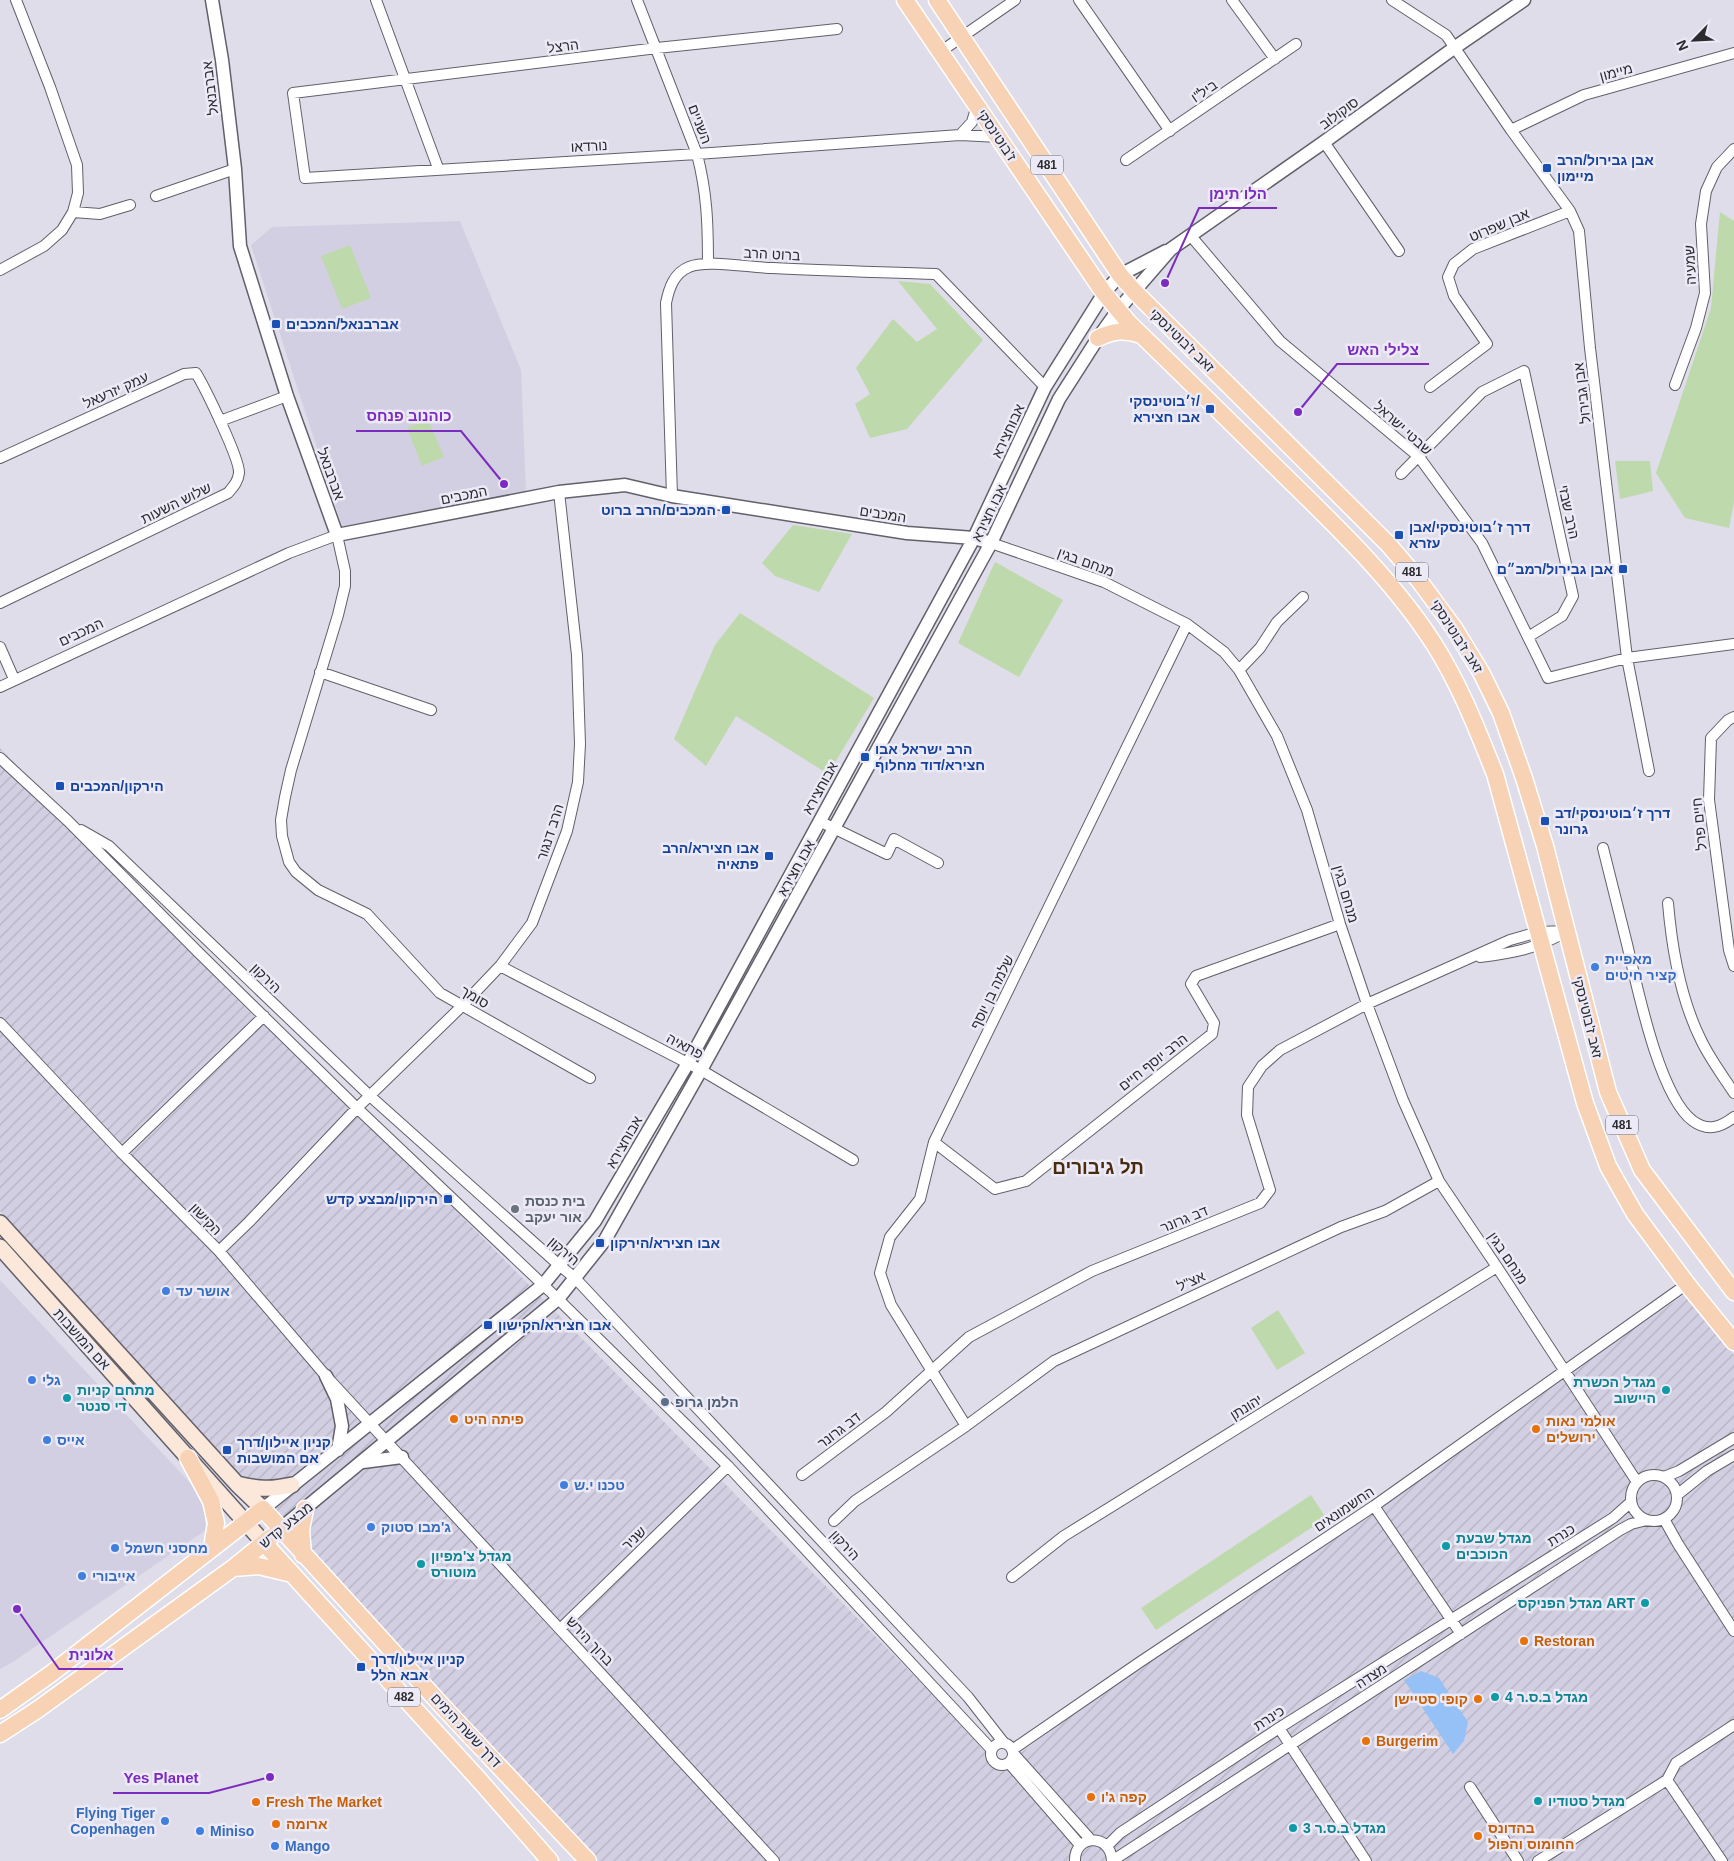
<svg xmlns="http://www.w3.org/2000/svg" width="1734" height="1861" font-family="Arial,Heebo,sans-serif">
  <defs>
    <pattern id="industrial-furrows" width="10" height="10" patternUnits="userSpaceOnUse" patternTransform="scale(1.25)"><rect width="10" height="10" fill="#d3cfe2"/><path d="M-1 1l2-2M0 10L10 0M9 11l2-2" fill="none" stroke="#b5b2c2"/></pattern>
  </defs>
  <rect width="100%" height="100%" fill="#dfdde9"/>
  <path fill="#d3cfe2" d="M 460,221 L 521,370 L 526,492 L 343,528 L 251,245 L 272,227 Z
    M 0,1280 L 196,1489 L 204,1510 L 206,1530 L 13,1662 L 0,1669 Z"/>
  <path fill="url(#industrial-furrows)" d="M 0,748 L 937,1699 L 1000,1768 L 1170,1644 L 1684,1295 L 1734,1355 L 1734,1861 L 593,1861 L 242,1479 L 0,1211 Z"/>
  <path fill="#bed9ac" d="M 1720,212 L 1734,221 L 1734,502 L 1729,528 L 1685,518 L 1656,473 L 1711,308 Z
    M 350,245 L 371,298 L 342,309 L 321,256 Z
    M 898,281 L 930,284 L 983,340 L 907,429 L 870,438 L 855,404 L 870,394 L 856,368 L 893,319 L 917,342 L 937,329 Z
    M 428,419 L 444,457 L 422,466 L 407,428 Z
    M 1615,461 L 1650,461 L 1653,491 L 1620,499 Z
    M 793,525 L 852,534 L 819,592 L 775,576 L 762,563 Z
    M 995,562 L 1063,600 L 1019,677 L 958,643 Z
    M 740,613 L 874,698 L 828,774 L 736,716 L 706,766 L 674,739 L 715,645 Z
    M 1278,1310 L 1305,1353 L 1277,1370 L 1251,1328 Z
    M 1311,1495 L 1326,1518 L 1156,1630 L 1141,1608 Z"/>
  <path fill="#96c1f6" d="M 1421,1671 L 1439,1678 L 1468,1722 L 1464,1741 L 1453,1754 L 1404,1680 Z"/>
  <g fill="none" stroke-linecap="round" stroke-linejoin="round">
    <defs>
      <path id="minor" d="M 376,0 L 438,168
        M 637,0 L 697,154 C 707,193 708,223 708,264
        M 1079,0 L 1170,131
        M 1232,0 L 1275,59
        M 1392,0 L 1446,35 L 1511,130 L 1570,211 L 1579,231 L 1590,348 L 1627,658 L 1649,771
        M 837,29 L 657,48 L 293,93 L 305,178 L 697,154 L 960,135 L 999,137
        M 940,52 L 1015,0
        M 1511,130 L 1584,95 L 1734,53
        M 960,135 L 972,122 L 977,105
        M 1324,142 L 1399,251
        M 1126,160 L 1296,44
        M 156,196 L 235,169
        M 73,212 L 100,214 L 130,205
        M 1190,235 L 1280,341 L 1419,457 L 1482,543 L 1548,678 L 1627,658 L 1734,644
        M 0,270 L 44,246 L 62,230 L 73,212 L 78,193 L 77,165 L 50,87 L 16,0
        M 1675,385 L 1696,328 L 1705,293 L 1701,224 L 1706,191 L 1717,167 L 1734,149
        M 1430,387 L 1487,344 L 1454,296 L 1448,277 L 1454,264 L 1473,249 L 1570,211
        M 220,421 L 287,396
        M 0,458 L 184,374 L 196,373 C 205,388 240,459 239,473 C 238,482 233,487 228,493 L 0,603
        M 1401,474 L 1482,392 L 1524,371 L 1573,596 L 1562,616 L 1528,637
        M 672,496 L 666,303 C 669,288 674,273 689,267 C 707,259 752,268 773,268 C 827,271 882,272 936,274 L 1045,387
        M 991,543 L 1104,582 L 1187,624 L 1224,652 L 1239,670 L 1277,736 L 1307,810 L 1340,924 L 1367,1004 L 1403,1100 L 1439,1181 L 1497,1267 L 1637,1482
        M 0,647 L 14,679
        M 1239,670 L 1260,648 L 1277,622 L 1303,597
        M 320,672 L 431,710
        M 0,687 L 289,553 L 337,535 L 345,571 L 345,586 L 338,615 L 291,770 L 285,797 L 281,820 L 282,836 L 289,862 L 296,872 L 318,890 L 367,914 L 440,993 L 590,1078
        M 1734,717 L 1728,720 L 1711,738 L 1709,800 L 1729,950 L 1734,966
        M 0,758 L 68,821 L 198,952 L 357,1108 L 558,1299 L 728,1466 L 991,1749
        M 819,821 L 887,854 L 894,839 L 938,863
        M 81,830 L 109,846 L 370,1096 L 559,1265 L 575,1278 L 968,1697 L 1004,1743
        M 1603,848 C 1611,880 1619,912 1627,944 C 1637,986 1659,1096 1693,1121 C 1708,1132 1721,1127 1734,1117
        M 1668,903 C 1672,950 1680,998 1701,1040 C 1710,1059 1723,1076 1734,1093
        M 1480,957 C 1514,953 1534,949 1564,933
        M 500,966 L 701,1070 L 853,1160
        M 0,1023 L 122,1153 L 219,1251 L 326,1376 L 774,1861
        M 934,1142 L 995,1189 L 1026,1181 L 1212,1034 L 1214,1023 L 1191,984 L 1196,976 L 1340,924
        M 122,1153 L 264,1016
        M 219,1251 L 249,1222 L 357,1108 L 462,1006 L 500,966 L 532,923 L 567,831 L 578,782 L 580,744 L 577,655 L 559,492
        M 966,1426 L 891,1305 L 880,1273 L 890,1237 L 920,1199 L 934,1142 L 1187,624
        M 802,1475 L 886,1412 L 969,1337 L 1092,1271 L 1260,1203 L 1270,1190 L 1247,1115 L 1248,1087 L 1262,1066 L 1280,1050 L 1367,1004 L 1510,940 L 1538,932 L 1567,931
        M1631 1498a23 23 0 1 1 46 0a23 23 0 1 1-46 0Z
        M 1664,1477 L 1679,1471 L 1734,1438
        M 1677,1495 L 1707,1471 L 1734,1455
        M 1374,1506 L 1461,1634
        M 1664,1519 L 1678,1544 L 1734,1631
        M 834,1521 L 855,1501 L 966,1426 L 1054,1361 L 1341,1227 L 1385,1211 L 1439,1181
        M 1012,1577 L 1064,1536 L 1497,1267
        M 560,1629 L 728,1466
        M 1279,1728 L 1366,1861
        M991 1754a11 11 0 1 1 22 0a11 11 0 1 1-22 0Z
        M 1012,1750 L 1140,1662 L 1374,1506 L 1687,1284
        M 1013,1753 L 1091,1840
        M 1009,1763 L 1080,1845
        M 1667,1780 L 1722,1861
        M 1470,1787 L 1518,1861
        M 1107,1846 L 1120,1833 L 1279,1728 L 1613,1518 L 1631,1502
        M 1075,1861 C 1074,1834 1111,1833 1112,1861
        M 1112,1861 L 1620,1530 L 1631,1524 L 1647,1520
        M 1538,1861 L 1667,1780 L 1676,1763 L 1734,1725"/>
      <path id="tertiary" d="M 212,0 L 222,60 L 235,169 L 240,246 L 287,396 L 337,535 L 559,492 L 625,485 L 672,496 L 907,533 L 974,538 L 991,543
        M 326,1376 L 337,1399 L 342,1426 L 338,1450
        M 363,1462 L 402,1457
        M 263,1509 L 543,1285 L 595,1221 L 688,1063 L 974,538 L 1045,387 L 1104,293 L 1120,275 L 1166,251
        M 280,1529 L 558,1299 L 605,1240 L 701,1070 L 991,543 L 1059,399 L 1098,338 L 1118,310 L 1171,249 L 1324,142 L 1454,48 L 1524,0"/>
      <path id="secondary" d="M 0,1223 L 237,1484 L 263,1509
        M 0,1247 L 264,1543
        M 237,1484 C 259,1489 270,1490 292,1485"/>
      <path id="primary" d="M 905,0 L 1104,293 L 1129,323 C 1181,373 1232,424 1283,474 C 1337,527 1393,580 1434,644 C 1460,685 1477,729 1495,774 L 1585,1103 L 1608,1166 L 1635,1214 L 1687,1284 L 1734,1342
        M 937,0 L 1120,275 L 1134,291 L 1388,544 L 1418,579 L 1454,628 L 1482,674 L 1501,713 L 1524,778 L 1545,846 L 1608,1092 L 1642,1170 L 1734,1292
        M 1098,338 C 1113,331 1125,329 1141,335
        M 188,1458 L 211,1501 L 216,1523 L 212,1548
        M 264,1543 L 481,1782 L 550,1861
        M 303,1555 L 301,1530 L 305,1509
        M 233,1568 L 259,1566 L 292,1574
        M 0,1710 L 52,1673 L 263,1509 L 445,1709 L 588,1861
        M 0,1734 L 37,1710 L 233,1568 L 271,1537"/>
    </defs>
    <use href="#minor" stroke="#62606a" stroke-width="12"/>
    <use href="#tertiary" stroke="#62606a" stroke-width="15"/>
    <use href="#secondary" stroke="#62606a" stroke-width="18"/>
    <use href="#primary" stroke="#fff" stroke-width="19"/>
    <use href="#minor" stroke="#fff" stroke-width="10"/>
    <use href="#tertiary" stroke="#fff" stroke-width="12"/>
    <use href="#secondary" stroke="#fbe8da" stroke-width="15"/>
    <use href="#primary" stroke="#f7d2b5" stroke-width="16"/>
  </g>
  <g fill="#1a4fb4" stroke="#eceaf6" stroke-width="2">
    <rect x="1542" y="163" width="10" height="10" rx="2.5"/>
    <rect x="271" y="319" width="10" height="10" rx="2.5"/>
    <rect x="1205" y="404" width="10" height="10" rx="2.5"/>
    <rect x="721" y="505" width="10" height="10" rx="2.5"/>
    <rect x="1394" y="530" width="10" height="10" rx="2.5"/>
    <rect x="1618" y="564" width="10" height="10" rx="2.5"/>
    <rect x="860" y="752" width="10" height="10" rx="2.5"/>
    <rect x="55" y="781" width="10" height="10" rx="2.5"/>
    <rect x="1540" y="816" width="10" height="10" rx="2.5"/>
    <rect x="764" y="851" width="10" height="10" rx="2.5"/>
    <rect x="443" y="1194" width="10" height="10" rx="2.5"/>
    <rect x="595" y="1238" width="10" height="10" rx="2.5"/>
    <rect x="483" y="1320" width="10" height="10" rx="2.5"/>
    <rect x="222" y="1445" width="10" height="10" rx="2.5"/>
    <rect x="356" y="1662" width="10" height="10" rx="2.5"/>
  </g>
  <g fill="#3f7fe0" stroke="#eceaf6" stroke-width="2">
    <circle cx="1595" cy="967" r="5"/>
    <circle cx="166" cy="1291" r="5"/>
    <circle cx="32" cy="1380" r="5"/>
    <circle cx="47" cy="1440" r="5"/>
    <circle cx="564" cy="1485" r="5"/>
    <circle cx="371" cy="1527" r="5"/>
    <circle cx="115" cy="1548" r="5"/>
    <circle cx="82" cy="1576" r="5"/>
    <circle cx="165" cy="1821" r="5"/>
    <circle cx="200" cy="1831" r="5"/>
    <circle cx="275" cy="1846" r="5"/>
  </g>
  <circle fill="#6b7280" stroke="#eceaf6" stroke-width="2" cx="515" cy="1209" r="5"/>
  <g fill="#0f9aa8" stroke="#eceaf6" stroke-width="2">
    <circle cx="1666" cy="1390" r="5"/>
    <circle cx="67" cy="1398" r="5"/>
    <circle cx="1446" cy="1546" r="5"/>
    <circle cx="421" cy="1564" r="5"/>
    <circle cx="1645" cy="1603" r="5"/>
    <circle cx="1495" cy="1697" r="5"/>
    <circle cx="1538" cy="1801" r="5"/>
    <circle cx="1293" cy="1828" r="5"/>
  </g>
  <circle fill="#5c6f8a" stroke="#eceaf6" stroke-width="2" cx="665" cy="1402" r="5"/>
  <g fill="#e8710a" stroke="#eceaf6" stroke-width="2">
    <circle cx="454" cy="1419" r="5"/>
    <circle cx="1536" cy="1429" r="5"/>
    <circle cx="1524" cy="1641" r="5"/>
    <circle cx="1478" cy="1699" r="5"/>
    <circle cx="1366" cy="1741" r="5"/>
    <circle cx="1091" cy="1797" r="5"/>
    <circle cx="256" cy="1802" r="5"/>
    <circle cx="276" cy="1824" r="5"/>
    <circle cx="1478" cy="1836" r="5"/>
  </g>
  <g text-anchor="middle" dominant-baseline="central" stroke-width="5" stroke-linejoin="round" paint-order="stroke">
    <g fill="#eceaf6" stroke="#66656b" stroke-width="1">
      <rect x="1031" y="155.5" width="32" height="19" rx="4"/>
      <rect x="1396" y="562.5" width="32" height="19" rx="4"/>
      <rect x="1606" y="1115.5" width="32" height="19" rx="4"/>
      <rect x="388" y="1687.5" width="32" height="19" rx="4"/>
    </g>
    <g font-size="12" font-weight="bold" fill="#2c2c30">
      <text x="1047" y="165">481</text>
      <text x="1412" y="572">481</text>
      <text x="1622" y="1125">481</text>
      <text x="404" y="1697">482</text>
    </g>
    <g font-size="14" fill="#2c2c30" stroke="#eceaf6">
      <text transform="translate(563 46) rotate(-7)">הרצל</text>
      <text transform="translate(1616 72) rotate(-15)">מיימון</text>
      <text transform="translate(210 88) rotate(-97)">אברבנאל</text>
      <text transform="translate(1204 91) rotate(-34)">ביל"ו</text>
      <text transform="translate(1339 113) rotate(-36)">סוקולוב</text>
      <text transform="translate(700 124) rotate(69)">השניים</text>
      <text transform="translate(997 135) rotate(56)">ז'בוטינסקי</text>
      <text transform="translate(589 146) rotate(-3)">נורדאו</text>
      <text transform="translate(1499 225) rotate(-23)">אבן שפרוט</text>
      <text transform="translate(772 254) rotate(3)">ברוט הרב</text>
      <text transform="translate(1690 265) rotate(-93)">שמעיה</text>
      <text transform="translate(1182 340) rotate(44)">זאב ז'בוטינסקי</text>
      <text transform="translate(116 390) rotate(-24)">עמק יזרעאל</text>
      <text transform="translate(1582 393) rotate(-97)">אבן גבירול</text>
      <text transform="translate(1403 428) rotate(42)">שבטי ישראל</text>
      <text transform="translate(1008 431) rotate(-65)">אבוחצירא</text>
      <text transform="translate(331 474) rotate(70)">אברבנאל</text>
      <text transform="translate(464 495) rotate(-11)">המכבים</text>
      <text transform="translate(176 503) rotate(-26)">שלוש השעות</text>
      <text transform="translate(1569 512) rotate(78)">הרב שבזי</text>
      <text transform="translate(989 513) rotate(-64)">אבו חצירא</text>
      <text transform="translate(883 514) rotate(9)">המכבים</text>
      <text transform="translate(1086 562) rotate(20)">מנחם בגין</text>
      <text transform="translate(81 632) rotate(-25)">המכבים</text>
      <text transform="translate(1457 636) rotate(57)">זאב ז'בוטינסקי</text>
      <text transform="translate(820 788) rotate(-61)">אבוחצירא</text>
      <text transform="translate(1699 824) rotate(-96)">חיים פרל</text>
      <text transform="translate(550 832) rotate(-72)">הרב דנגור</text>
      <text transform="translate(796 868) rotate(-61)">אבו חצירא</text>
      <text transform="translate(1346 894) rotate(74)">מנחם בגין</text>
      <text transform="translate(266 978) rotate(44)">הירקון</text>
      <text transform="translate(992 992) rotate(-64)">שלמה בן יוסף</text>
      <text transform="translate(475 997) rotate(30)">סומך</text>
      <text transform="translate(1588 1017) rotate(76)">זאב ז'בוטינסקי</text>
      <text transform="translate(685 1046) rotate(28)">פתאיה</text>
      <text transform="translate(1153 1062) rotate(-38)">הרב יוסף חיים</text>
      <text transform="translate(624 1142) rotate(-60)">אבוחצירא</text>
      <text transform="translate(206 1219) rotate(46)">הקישון</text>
      <text transform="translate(1184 1219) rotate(-22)">דב גרונר</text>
      <text transform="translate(564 1251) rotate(40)">הירקון</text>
      <text transform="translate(1508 1258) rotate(56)">מנחם בגין</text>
      <text transform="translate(1191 1281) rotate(-25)">אצ"ל</text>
      <text transform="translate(82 1339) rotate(48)">אם המושבות</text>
      <text transform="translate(1246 1407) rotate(-32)">יהונתן</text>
      <text transform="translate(839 1430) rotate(-37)">דב גרונר</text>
      <text transform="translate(1344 1509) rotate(-34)">החשמונאים</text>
      <text transform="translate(286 1525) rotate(-39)">מבצע קדש</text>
      <text transform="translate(1561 1535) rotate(-32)">כנרת</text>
      <text transform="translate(634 1538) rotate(-44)">שניר</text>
      <text transform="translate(845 1545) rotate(47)">הירקון</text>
      <text transform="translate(590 1641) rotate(47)">ברוך הירש</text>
      <text transform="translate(1371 1676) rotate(-33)">מצדה</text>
      <text transform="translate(1269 1718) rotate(-33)">כינרת</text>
      <text transform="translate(466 1730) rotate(47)">דרך ששת הימים</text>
    </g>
    <g font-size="14" font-weight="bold" fill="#164399" stroke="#eceaf6" text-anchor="start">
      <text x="1557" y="160">אבן גבירול/הרב<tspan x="1557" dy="16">מיימון</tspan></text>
      <text x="286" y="324">אברבנאל/המכבים</text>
      <text x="1200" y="401" text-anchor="end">ז׳בוטינסקי/<tspan x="1200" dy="16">אבו חצירא</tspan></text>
      <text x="716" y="510" text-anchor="end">המכבים/הרב ברוט</text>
      <text x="1409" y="527">דרך ז׳בוטינסקי/אבן<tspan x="1409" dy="16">עזרא</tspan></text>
      <text x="1613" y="569" text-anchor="end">אבן גבירול/רמב״ם</text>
      <text x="875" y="749">הרב ישראל אבו<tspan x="875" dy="16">חצירא/דוד מחלוף</tspan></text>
      <text x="70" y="786">הירקון/המכבים</text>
      <text x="1555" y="813">דרך ז׳בוטינסקי/דב<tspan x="1555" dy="16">גרונר</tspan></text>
      <text x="759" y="848" text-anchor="end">אבו חצירא/הרב<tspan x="759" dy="16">פתאיה</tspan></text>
      <text x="438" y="1199" text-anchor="end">הירקון/מבצע קדש</text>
      <text x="610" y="1243">אבו חצירא/הירקון</text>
      <text x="498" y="1325">אבו חצירא/הקישון</text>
      <text x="237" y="1442">קניון איילון/דרך<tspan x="237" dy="16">אם המושבות</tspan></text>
      <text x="371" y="1659">קניון איילון/דרך<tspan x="371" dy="16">אבא הלל</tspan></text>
    </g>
    <g font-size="14" font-weight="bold" fill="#366cbe" stroke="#eceaf6" text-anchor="start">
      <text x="1605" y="959">מאפיית<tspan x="1605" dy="16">קציר חיטים</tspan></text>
      <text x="176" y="1291">אושר עד</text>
      <text x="42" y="1380">גלי</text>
      <text x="57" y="1440">אייס</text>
      <text x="574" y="1485">טכנו י.ש</text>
      <text x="381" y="1527">ג'מבו סטוק</text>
      <text x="125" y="1548">מחסני חשמל</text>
      <text x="92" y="1576">אייבורי</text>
      <text x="155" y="1813" text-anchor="end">Flying Tiger<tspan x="155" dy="16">Copenhagen</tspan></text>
      <text x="210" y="1831">Miniso</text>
      <text x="285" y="1846">Mango</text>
    </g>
    <g font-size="14" font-weight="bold" fill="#5b616d" stroke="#eceaf6" text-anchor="start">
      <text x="525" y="1201">בית כנסת<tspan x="525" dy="16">אור יעקב</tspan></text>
    </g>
    <g font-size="14" font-weight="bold" fill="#0d838f" stroke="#eceaf6" text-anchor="start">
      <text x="1656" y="1382" text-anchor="end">מגדל הכשרת<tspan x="1656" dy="16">היישוב</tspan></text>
      <text x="77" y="1390">מתחם קניות<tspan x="77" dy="16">די סנטר</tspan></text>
      <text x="1456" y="1538">מגדל שבעת<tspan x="1456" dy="16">הכוכבים</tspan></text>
      <text x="431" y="1556">מגדל צ'מפיון<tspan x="431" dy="16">מוטורס</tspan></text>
      <text x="1635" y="1603" text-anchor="end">מגדל הפניקס ART</text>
      <text x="1505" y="1697">מגדל ב.ס.ר 4</text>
      <text x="1548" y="1801">מגדל סטודיו</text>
      <text x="1303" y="1828">מגדל ב.ס.ר 3</text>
    </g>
    <g font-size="14" font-weight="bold" fill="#4e5e75" stroke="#eceaf6" text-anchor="start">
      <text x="675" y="1402">הלמן גרופ</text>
    </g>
    <g font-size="14" font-weight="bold" fill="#c56008" stroke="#eceaf6" text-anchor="start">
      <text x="464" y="1419">פיתה היט</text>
      <text x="1546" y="1421">אולמי נאות<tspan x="1546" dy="16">ירושלים</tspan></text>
      <text x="1534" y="1641">Restoran</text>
      <text x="1468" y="1699" text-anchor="end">קופי סטיישן</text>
      <text x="1376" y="1741">Burgerim</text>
      <text x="1101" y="1797">קפה ג'ו</text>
      <text x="266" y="1802">Fresh The Market</text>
      <text x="286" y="1824">ארומה</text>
      <text x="1488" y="1828">בהדונס<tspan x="1488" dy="16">החומוס והפול</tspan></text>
    </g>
    <g font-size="19" font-weight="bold" fill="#492c0f" stroke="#eceaf6">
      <text x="1098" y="1167">תל גיבורים</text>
    </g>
  </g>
  <path fill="none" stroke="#7b2cbf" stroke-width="2" d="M1165 283L1199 208H1277M1298 412L1337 364H1429M504 484L461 431H356M17 1609L59 1669H123M270 1777L209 1793H113"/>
  <g fill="#7b2cbf" stroke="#eceaf6" stroke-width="2">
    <circle cx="1165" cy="283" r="5"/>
    <circle cx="1298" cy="412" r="5"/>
    <circle cx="504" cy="484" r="5"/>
    <circle cx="17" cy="1609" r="5"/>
    <circle cx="270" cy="1777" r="5"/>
  </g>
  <g font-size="15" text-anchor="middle" font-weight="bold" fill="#7b2cbf" stroke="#eceaf6" stroke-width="5" stroke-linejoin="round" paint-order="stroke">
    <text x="1238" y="199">הלו תימן</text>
    <text x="1383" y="355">צלילי האש</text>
    <text x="409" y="421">כוהנוב פנחס</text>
    <text x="91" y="1660">אלונית</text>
    <text x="161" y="1783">Yes Planet</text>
  </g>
  <g transform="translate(1694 40) rotate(246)" stroke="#eceaf6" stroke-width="4" paint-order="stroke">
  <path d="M0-4L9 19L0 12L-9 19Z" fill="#2c2c30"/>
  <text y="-8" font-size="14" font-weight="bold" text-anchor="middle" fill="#2c2c30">N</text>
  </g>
</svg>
